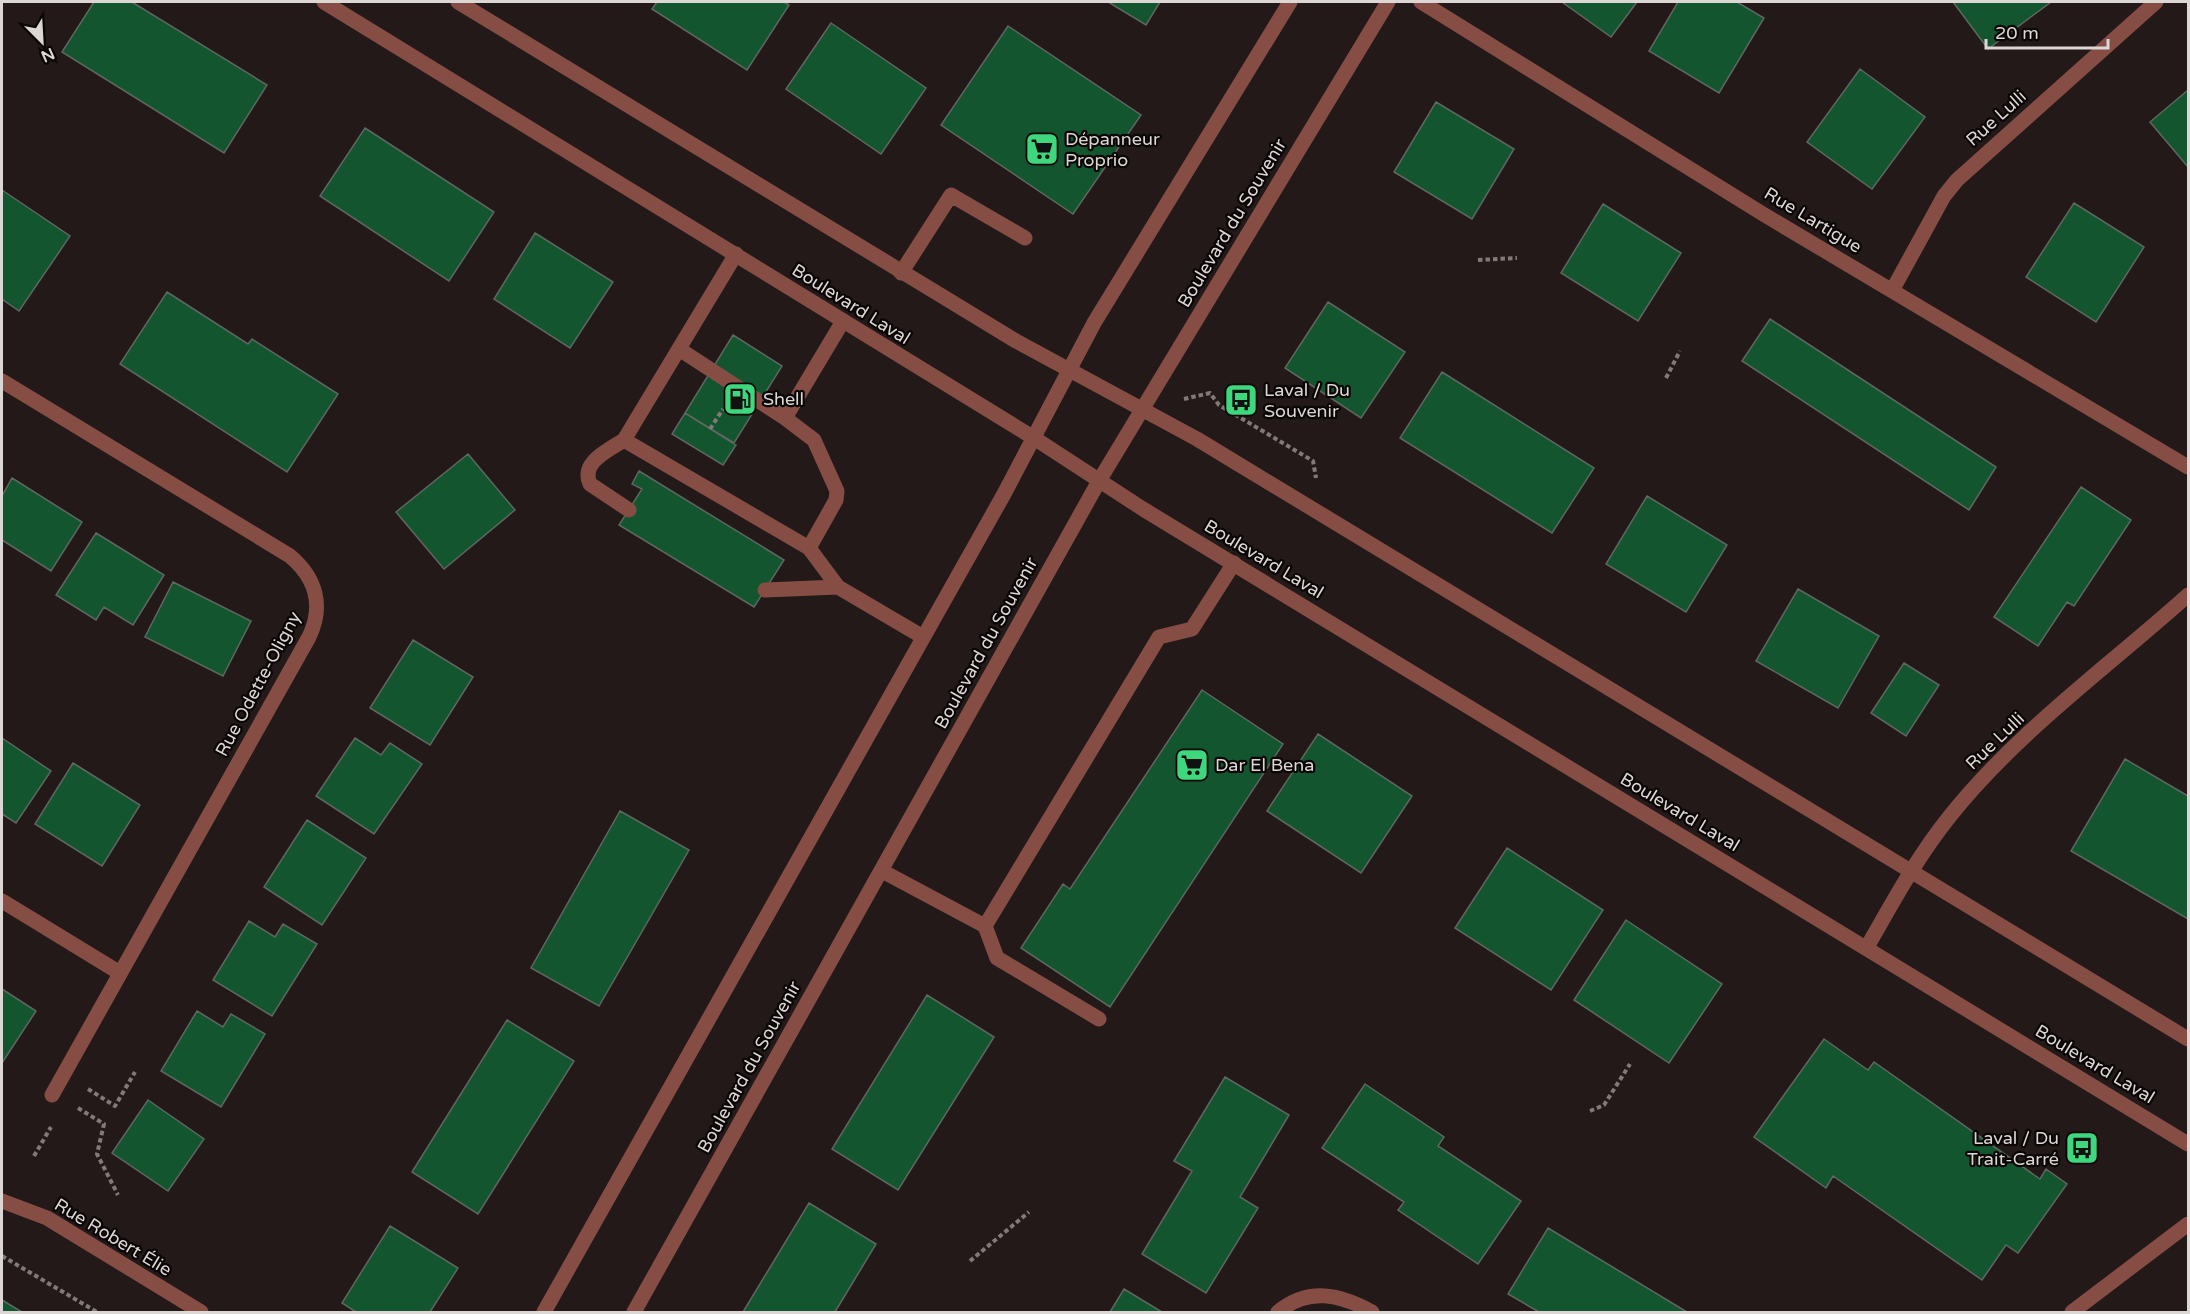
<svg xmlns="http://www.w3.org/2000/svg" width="2190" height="1314" font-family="'Varela Round',sans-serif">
  <rect width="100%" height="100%" fill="#221918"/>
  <path fill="#13552e" stroke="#5f6761" stroke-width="1.5" d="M 94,2 L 132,2 L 267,85 L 224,153 L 62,52 Z
    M 657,2 L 784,2 L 789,5 L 747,70 L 652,9 Z
    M 1108,2 L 1160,2 L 1146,25 Z
    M 1562,2 L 1637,2 L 1611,37 Z
    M 1678,2 L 1737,2 L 1764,18 L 1719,93 L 1649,51 Z
    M 1953,2 L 2051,2 L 1988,49 Z
    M 831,23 L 926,88 L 881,154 L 786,89 Z
    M 1008,26 L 1141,115 L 1073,214 L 941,125 Z
    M 1860,69 L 1925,117 L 1872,189 L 1807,142 Z
    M 2188,90 L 2188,167 L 2150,122 Z
    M 1436,102 L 1514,149 L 1472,219 L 1394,172 Z
    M 365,128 L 494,212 L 449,281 L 320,196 Z
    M 2,190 L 70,236 L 19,311 L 2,299 Z
    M 2074,203 L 2144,247 L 2096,322 L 2026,277 Z
    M 1603,204 L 1681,253 L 1638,321 L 1561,273 Z
    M 535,233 L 613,282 L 570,348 L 494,299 Z
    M 167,292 L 248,344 L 252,339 L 338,394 L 287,472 L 120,364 Z
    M 1328,302 L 1405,352 L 1361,418 L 1285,368 Z
    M 1770,319 L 1996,467 L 1969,510 L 1742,361 Z
    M 733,335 L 782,366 L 734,443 L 685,413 Z
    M 1442,372 L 1594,468 L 1552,533 L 1400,438 Z
    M 685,413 L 736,445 L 723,465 L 672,434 Z
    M 468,454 L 515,510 L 444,569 L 396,512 Z
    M 639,471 L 784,560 L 754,607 L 619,525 L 642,489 L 632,484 Z
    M 12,478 L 82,522 L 51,571 L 2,540 L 2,496 Z
    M 2081,487 L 2131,520 L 2074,606 L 2067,602 L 2038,646 L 1994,617 Z
    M 1647,496 L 1727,545 L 1686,612 L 1606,564 Z
    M 96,533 L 164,575 L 133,625 L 104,607 L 96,620 L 56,595 Z
    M 173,582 L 251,621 L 223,676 L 145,637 Z
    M 1798,589 L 1879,636 L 1838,708 L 1756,661 Z
    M 413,640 L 473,677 L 430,745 L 370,708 Z
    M 1904,663 L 1939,685 L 1906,736 L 1871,713 Z
    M 1202,690 L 1283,744 L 1110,1007 L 1021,948 L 1063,884 L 1070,889 Z
    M 1318,734 L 1412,796 L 1361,873 L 1267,811 Z
    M 2,738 L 51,771 L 16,823 L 2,814 Z
    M 355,738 L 381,755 L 390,743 L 422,764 L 374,834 L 316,796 Z
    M 2125,759 L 2188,796 L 2188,919 L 2071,851 Z
    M 73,763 L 140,805 L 102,866 L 35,824 Z
    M 620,811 L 689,850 L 599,1006 L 531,968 Z
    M 307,820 L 366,858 L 322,925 L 264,887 Z
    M 1507,848 L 1603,910 L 1551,990 L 1455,928 Z
    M 1626,920 L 1722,984 L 1669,1063 L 1574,1000 Z
    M 249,921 L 275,937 L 283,924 L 317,944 L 272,1016 L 213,980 Z
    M 2,989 L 36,1011 L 2,1063 Z
    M 927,995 L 994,1037 L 898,1190 L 832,1149 Z
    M 197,1011 L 223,1027 L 231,1014 L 265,1034 L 221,1107 L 161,1071 Z
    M 507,1020 L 574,1061 L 478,1214 L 412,1172 Z
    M 1824,1039 L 1868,1070 L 1874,1062 L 2040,1179 L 2046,1169 L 2067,1184 L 2018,1253 L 2006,1245 L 1982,1280 L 1833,1176 L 1826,1188 L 1754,1137 Z
    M 1225,1077 L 1289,1115 L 1240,1197 L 1258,1208 L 1206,1293 L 1142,1254 L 1192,1171 L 1174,1161 Z
    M 1365,1084 L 1444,1137 L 1438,1146 L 1521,1201 L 1478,1264 L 1398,1210 L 1404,1202 L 1322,1148 Z
    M 148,1100 L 204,1139 L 168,1191 L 112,1153 Z
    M 809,1203 L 876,1244 L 835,1312 L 743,1312 Z
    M 390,1226 L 458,1268 L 430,1312 L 356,1312 L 342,1303 Z
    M 1548,1228 L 1687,1312 L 1539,1312 L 1508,1294 Z
    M 1124,1289 L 1162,1312 L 1110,1312 Z
    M 2,1300 L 22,1312 L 2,1312 Z"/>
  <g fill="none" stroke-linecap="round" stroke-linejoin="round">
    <path stroke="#817a79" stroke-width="4" stroke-dasharray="4.5 3" stroke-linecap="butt" d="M 1478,260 L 1517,258
      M 1666,378 L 1680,351
      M 1184,399 L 1210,393 L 1219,405 L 1313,461 L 1316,478
      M 710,429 L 723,409
      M 88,1089 L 115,1106 L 135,1072
      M 78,1108 L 104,1124 L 97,1154 L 118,1195
      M 1590,1111 L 1604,1105 L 1630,1064
      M 34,1156 L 51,1127
      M 2,1256 L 97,1312
      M 970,1261 L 1029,1212"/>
    <path stroke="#864d44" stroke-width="15" d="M 736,254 L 624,440 L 809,548 L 838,587 L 923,637
      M 901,273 L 951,195 L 1025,238
      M 679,349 L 785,418
      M 624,440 C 609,450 580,462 590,484 L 629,510
      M 809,548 L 836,500 L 837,491 L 814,440 L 785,418 L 843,321
      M 765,590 L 838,587
      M 882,871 L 985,926 L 1159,637 L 1192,629 L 1234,563
      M 985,926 L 997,958 L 1099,1019"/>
    <path stroke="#864d44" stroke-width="15" d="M 1421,2 L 1763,214 L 2188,467
      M 1893,289 L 1944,196 L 1957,180 L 2156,2
      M 2,381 L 290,556 C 316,578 324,606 309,637 L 52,1095
      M 2,901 L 120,973
      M 1867,947 C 1893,902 1917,857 1950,816 C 2017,732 2109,666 2188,595
      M 2,1201 L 47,1218 L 201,1312
      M 1278,1312 C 1308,1287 1340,1294 1372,1312
      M 2072,1312 L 2188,1224"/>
    <path stroke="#864d44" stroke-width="15" d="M 324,2 L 1034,438 L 1143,509 L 2188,1144
      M 458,2 L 1016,341 L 1197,439 L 2188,1039
      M 544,1312 L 1004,494 L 1094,323 L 1290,2
      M 634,1312 L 1099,481 L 1388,2"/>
  </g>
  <defs>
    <symbol id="supermarket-square" viewBox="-11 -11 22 22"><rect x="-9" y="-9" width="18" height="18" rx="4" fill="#3ed77d" stroke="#090605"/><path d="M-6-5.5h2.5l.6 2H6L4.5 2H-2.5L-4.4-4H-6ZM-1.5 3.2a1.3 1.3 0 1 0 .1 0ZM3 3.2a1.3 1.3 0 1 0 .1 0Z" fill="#111"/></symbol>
    <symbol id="fuel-square" viewBox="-11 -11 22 22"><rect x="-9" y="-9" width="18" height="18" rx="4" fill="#3ed77d" stroke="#090605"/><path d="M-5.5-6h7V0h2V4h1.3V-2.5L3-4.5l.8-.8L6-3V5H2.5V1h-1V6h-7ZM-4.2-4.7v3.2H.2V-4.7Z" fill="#111"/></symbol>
    <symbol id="bus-square" viewBox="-11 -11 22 22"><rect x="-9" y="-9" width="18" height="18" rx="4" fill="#3ed77d" stroke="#090605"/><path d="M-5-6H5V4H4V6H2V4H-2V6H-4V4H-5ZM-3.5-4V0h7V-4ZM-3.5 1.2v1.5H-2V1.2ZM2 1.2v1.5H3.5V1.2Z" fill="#111"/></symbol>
  </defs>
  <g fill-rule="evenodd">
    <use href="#supermarket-square" x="1023" y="130" width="38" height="38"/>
    <use href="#fuel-square" x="721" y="380" width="38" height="38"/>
    <use href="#bus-square" x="1222" y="381" width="38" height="38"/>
    <use href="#supermarket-square" x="1173" y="746" width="38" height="38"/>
    <use href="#bus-square" x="2063" y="1129" width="38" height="38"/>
  </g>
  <g text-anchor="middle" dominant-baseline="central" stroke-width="4.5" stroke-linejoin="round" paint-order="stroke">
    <g font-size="18" fill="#dcd6d5" stroke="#090605">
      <text transform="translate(1996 118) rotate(-42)">Rue Lulli</text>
      <text transform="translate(1813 220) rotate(31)">Rue Lartigue</text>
      <text transform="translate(1232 223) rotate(-59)">Boulevard du Souvenir</text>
      <text transform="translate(851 304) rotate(32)">Boulevard Laval</text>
      <text transform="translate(1264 559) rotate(31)">Boulevard Laval</text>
      <text transform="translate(986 643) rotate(-61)">Boulevard du Souvenir</text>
      <text transform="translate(258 684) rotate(-62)">Rue Odette-Oligny</text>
      <text transform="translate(1995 741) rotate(-44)">Rue Lulli</text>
      <text transform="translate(1680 812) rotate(31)">Boulevard Laval</text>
      <text transform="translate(2095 1064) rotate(31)">Boulevard Laval</text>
      <text transform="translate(749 1067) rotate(-61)">Boulevard du Souvenir</text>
      <text transform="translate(113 1237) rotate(31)">Rue Robert Élie</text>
    </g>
    <g font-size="18" fill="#dcd6d5" stroke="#090605" text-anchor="start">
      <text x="1065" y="139">Dépanneur<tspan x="1065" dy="21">Proprio</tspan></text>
      <text x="1264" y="390">Laval / Du<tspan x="1264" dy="21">Souvenir</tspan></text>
      <text x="763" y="399">Shell</text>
      <text x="1215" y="765">Dar El Bena</text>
      <text x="2059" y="1138" text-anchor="end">Laval / Du<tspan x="2059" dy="21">Trait-Carré</tspan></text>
    </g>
  </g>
  <rect width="2190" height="1314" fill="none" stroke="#dcd6d5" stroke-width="6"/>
  <g transform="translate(42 42) rotate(156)" stroke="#090605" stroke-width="4.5" paint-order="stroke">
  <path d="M0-4.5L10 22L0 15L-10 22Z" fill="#dcd6d5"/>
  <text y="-9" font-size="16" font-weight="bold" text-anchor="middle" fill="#dcd6d5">N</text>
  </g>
  <path d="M1986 39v9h122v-9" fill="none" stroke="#dcd6d5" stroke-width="3"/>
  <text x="1995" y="39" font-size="18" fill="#dcd6d5" stroke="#090605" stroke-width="4.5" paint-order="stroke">20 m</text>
</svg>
